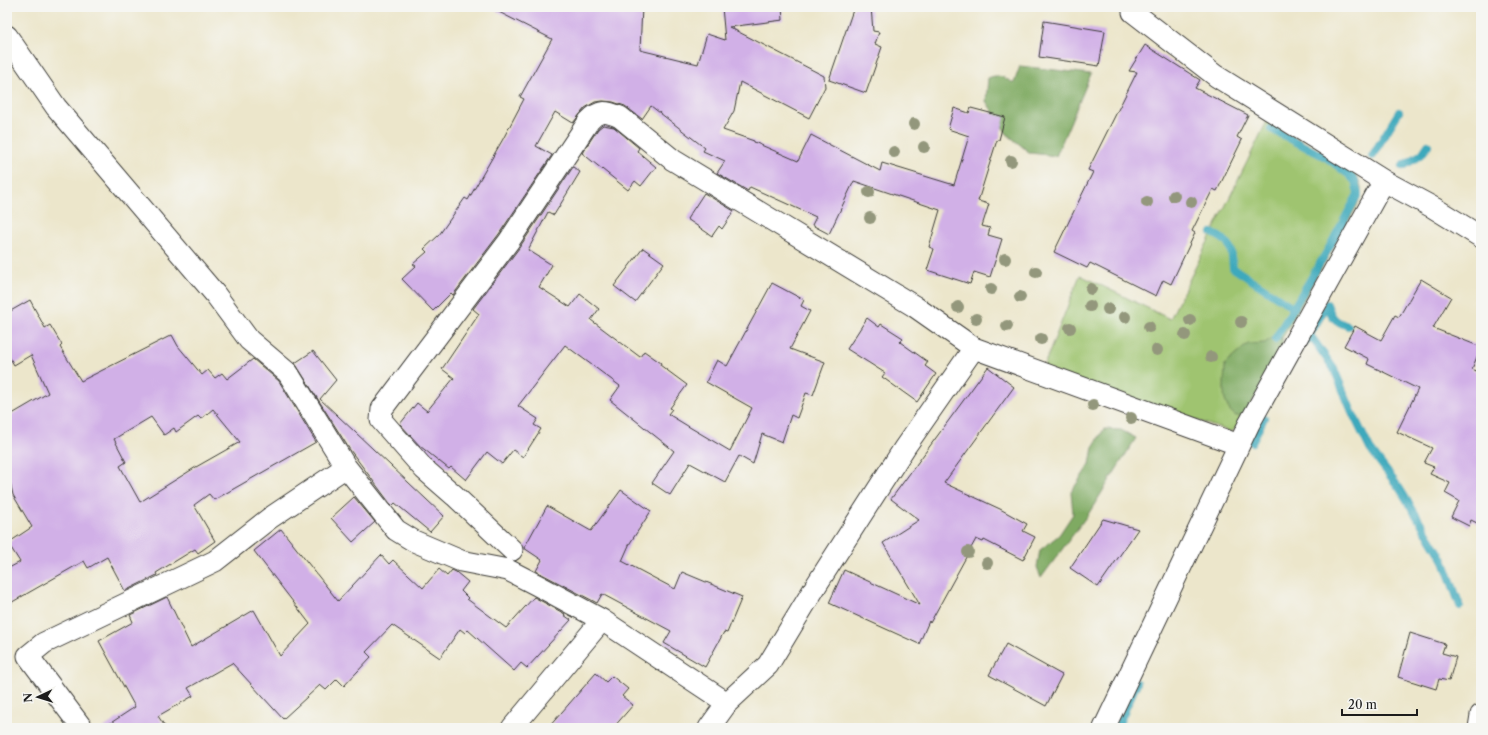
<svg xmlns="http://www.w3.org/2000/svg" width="1488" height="735" font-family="'Libre Caslon Text',serif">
  <rect width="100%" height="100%" fill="#f6f6f2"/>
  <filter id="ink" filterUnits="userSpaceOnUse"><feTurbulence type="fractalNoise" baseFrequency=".025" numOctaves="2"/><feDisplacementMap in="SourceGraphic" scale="8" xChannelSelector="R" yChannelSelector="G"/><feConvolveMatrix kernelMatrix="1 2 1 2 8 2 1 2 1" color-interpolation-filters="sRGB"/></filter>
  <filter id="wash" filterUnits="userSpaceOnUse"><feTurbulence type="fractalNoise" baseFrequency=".012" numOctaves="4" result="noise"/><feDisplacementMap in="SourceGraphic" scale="16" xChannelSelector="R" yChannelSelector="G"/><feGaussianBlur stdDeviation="0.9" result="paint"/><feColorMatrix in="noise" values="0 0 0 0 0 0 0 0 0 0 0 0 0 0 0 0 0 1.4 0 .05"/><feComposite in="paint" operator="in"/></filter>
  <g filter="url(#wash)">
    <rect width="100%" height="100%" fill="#ece6cb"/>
    <path fill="#9fc46f" stroke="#5e7046" d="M 1267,121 L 1353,170 C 1363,186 1363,189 1357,206 L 1267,365 L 1240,425 L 1231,432 L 1043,368 L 1080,275 L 1170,319 Z"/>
    <path fill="#7faa62" stroke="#4e633f" d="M 1020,66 L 1091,74 L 1056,156 L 1030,153 L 1007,134 L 986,101 L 988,78 C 999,73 1004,78 1014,83 Z
      M 1271,338 L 1282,338 L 1284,350 L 1244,415 L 1236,416 C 1219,405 1225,382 1225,364 L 1248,344 L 1265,343 Z
      M 1104,429 L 1121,430 L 1136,438 L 1089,513 L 1041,578 L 1037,567 L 1040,550 L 1059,535 L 1073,514 L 1071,492 L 1090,464 L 1093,447 Z"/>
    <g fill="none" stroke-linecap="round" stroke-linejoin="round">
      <path stroke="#3da9bc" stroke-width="8" d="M 1271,129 L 1327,158 L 1348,174 L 1355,181 L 1358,194 L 1329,248 L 1275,339
        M 1372,156 L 1399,112
        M 1403,166 L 1422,154 L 1428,145
        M 1212,233 C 1233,243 1231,247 1233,268 L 1294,308
        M 1327,304 C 1332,318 1334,321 1348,326
        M 1310,335 L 1334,369 L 1352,412 L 1370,449 L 1400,489 L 1443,559 L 1460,606
        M 1305,343 L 1327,305
        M 1252,442 L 1264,418
        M 1117,728 L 1137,683"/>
    </g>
    <g id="blocks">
      <path fill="#d1b0e7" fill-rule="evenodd" d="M 489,7 L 642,7 L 640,50 L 698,64 L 707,34 L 725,40 L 722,7 L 782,7 L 783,20 L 729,27 L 824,76 L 825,87 L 809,118 L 740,82 L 734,111 L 723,130 L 754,141 L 754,142 L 798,161 L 811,135 L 880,171 L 882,163 L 954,185 L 969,136 L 948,129 L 954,108 L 969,113 L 971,108 L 1005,117 L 999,140 L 997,140 L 978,201 L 989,204 L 982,226 L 990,228 L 988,235 L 1002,239 L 990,277 L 974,272 L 970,284 L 927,270 L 934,249 L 929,247 L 940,210 L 854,181 L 829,234 L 812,225 L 816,217 L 750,187 L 748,191 L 717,173 L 725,161 L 703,151 L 705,148 L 651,106 L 642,119 L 625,106 L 613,102 L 603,101 L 595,102 L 585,108 L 573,123 L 555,112 L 536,146 L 552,155 L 499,234 L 453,295 L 451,293 L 433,311 L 402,279 L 416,266 L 413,264 L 427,252 L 424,249 L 439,235 L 465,198 L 468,200 L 503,139 L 524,99 L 520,97 L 552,39 Z
        M 854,7 L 871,7 L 873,31 L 879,32 L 875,44 L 882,47 L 866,93 L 829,80 Z
        M 1044,21 L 1105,31 L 1099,66 L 1039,57 Z
        M 1145,45 L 1200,80 L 1195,88 L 1248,115 L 1237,137 L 1242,140 L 1217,191 L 1213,189 L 1192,231 L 1195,233 L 1171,284 L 1163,280 L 1156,296 L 1090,263 L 1087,268 L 1054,252 L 1093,172 L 1088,170 L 1137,72 L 1129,71 Z
        M 603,125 L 614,127 L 639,148 L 637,151 L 656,167 L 641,186 L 635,181 L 628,190 L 582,153 L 598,129 Z
        M 573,167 L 580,172 L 554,215 L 548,212 L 528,250 L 552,265 L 539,287 L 570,307 L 580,294 L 599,309 L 591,320 L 640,357 L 644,351 L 661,363 L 660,365 L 687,385 L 670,408 L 672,409 L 668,414 L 691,428 L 730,451 L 752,408 L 706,382 L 717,360 L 727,366 L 772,283 L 804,300 L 801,306 L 810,311 L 790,349 L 825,362 L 813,395 L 806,393 L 797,418 L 791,415 L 782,442 L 762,434 L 753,464 L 739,456 L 725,482 L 690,463 L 670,495 L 652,483 L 674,451 L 610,400 L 620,386 L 565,345 L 518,406 L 538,419 L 534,425 L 541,429 L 523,457 L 513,450 L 502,464 L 487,452 L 466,480 L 451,467 L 449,469 L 420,446 L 400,424 L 417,403 L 427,411 L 454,378 L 442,369 L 479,314 L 473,309 L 519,248 Z
        M 704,193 L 734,211 L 722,229 L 719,226 L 712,236 L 687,219 Z
        M 643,248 L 664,263 L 635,302 L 614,286 Z
        M 1421,279 L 1451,297 L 1433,328 L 1481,347 L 1472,369 L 1481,373 L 1481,525 L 1471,520 L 1469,526 L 1451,517 L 1459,501 L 1445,493 L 1450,483 L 1430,474 L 1434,467 L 1424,463 L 1432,448 L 1397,432 L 1418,389 L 1367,364 L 1369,359 L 1344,346 L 1355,326 L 1381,340 L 1395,315 L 1399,317 Z
        M 30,300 L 45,328 L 50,325 L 62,345 L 60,347 L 81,381 L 172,335 L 178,346 L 202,375 L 208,370 L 215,378 L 222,373 L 227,379 L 253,359 L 279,381 L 316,442 L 214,500 L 209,494 L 194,505 L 215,541 L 198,553 L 195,549 L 156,573 L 157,575 L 125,591 L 107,557 L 88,568 L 84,561 L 7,605 L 7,569 L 20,562 L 8,543 L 32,527 L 13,495 L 7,468 L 7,417 L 48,393 L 31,355 L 14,365 L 7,353 L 7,313 ZM 213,409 L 240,442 L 196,467 L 140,502 L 120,466 L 126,462 L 114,439 L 151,417 L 164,435 L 174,428 L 176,432 L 198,416 L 201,419 Z
        M 867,318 L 879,327 L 881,324 L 903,338 L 900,342 L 928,362 L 925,366 L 936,374 L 917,402 L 882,377 L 885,373 L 847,349 Z
        M 313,351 L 336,380 L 320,399 L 444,516 L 430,532 L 395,503 L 392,506 L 350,450 L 295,363 Z
        M 988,367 L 1014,387 L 944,483 L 1000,509 L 1027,524 L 1023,531 L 1035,537 L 1023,560 L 984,540 L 983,542 L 976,539 L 930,623 L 929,621 L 919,644 L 829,603 L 844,570 L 920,605 L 883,543 L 919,520 L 891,499 Z
        M 621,490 L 651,511 L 630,543 L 622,561 L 675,589 L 682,572 L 742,597 L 727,633 L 724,632 L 705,667 L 664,643 L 671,631 L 602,594 L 597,603 L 536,571 L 542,560 L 524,548 L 547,506 L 591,531 Z
        M 354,497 L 375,522 L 353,542 L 331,518 Z
        M 1103,519 L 1138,529 L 1098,587 L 1070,568 Z
        M 281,529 L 338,601 L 381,555 L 389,564 L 393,560 L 423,588 L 439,569 L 447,576 L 452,570 L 456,572 L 468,582 L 461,591 L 468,598 L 467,599 L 506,628 L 534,597 L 565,614 L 564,615 L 571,620 L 527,668 L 521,663 L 514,671 L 468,630 L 465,633 L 460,629 L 440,658 L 392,625 L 366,652 L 371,657 L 344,686 L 337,679 L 326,690 L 320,685 L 283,719 L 232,663 L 188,688 L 193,696 L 158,716 L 166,728 L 103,728 L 135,707 L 99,641 L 133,622 L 130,615 L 167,597 L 191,647 L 254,610 L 280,656 L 310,624 L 254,551 Z
        M 1410,633 L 1445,644 L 1442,653 L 1456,657 L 1449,681 L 1439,679 L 1436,689 L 1398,677 Z
        M 1006,644 L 1062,675 L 1046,706 L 989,675 Z
        M 596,673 L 606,682 L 612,676 L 628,689 L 622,696 L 633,705 L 613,728 L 548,728 Z"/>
    </g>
  </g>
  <g filter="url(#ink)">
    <use href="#blocks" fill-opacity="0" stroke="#3b3a36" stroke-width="1"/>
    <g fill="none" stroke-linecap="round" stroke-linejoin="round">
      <defs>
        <path id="minor" d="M 1133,12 L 1216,76 L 1384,181 L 1434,208 L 1481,237
          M 7,36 L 56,107 L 215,294 L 249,340 L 288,373 L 346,467 L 396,530 L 414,541 L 461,561 L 508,570 L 537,585 L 602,620 L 727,703
          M 512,550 L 455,496 L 424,469 L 381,420 L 382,409 L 509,241 L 589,121 C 599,110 606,111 620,117 L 673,160 L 914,306 L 974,348 L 1239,445
          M 82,728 L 28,656 L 44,643 L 215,561 L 270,518 L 346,467
          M 512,728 L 602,620
          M 709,728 L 727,703 L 768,665 L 817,584 L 905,447 L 974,348
          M 1104,728 L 1249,424 L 1384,181
          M 1479,728 L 1481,715"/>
      </defs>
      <use href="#minor" stroke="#3b3a36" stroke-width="23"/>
      <use href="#minor" stroke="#fff" stroke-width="21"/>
    </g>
    <g fill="#93977b">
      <circle cx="914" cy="124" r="6"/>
      <circle cx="924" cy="147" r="6"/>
      <circle cx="894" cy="152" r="6"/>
      <circle cx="1011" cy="161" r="6"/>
      <circle cx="869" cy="192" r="6"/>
      <circle cx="1174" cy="196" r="6"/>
      <circle cx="1147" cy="202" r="6"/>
      <circle cx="1191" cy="202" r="6"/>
      <circle cx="870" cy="218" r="6"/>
      <circle cx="1005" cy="259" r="6"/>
      <circle cx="1036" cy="272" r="6"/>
      <circle cx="991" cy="289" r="6"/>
      <circle cx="1091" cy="289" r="6"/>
      <circle cx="1020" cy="297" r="6"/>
      <circle cx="1090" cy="306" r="6"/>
      <circle cx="958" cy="307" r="6"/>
      <circle cx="1108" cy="309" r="6"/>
      <circle cx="1125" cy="317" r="6"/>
      <circle cx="976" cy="319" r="6"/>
      <circle cx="1190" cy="320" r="6"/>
      <circle cx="1241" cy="322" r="6"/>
      <circle cx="1007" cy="326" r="6"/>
      <circle cx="1149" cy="327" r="6"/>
      <circle cx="1070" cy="328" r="6"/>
      <circle cx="1185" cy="335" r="6"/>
      <circle cx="1041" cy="339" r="6"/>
      <circle cx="1157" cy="350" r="6"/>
      <circle cx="1211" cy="357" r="6"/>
      <circle cx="1093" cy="405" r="6"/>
      <circle cx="1131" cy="418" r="6"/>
      <circle cx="968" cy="552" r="6"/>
      <circle cx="987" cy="563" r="6"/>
    </g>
  </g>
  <rect width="1488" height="735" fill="none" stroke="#f6f6f2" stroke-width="24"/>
  <g transform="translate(38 697) rotate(266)" stroke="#f6f6f2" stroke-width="3" paint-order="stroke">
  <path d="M0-3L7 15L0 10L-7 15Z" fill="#1c1c1c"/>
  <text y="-6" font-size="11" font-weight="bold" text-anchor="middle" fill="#1c1c1c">N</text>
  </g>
  <path d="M1342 709v6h75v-6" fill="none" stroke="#1c1c1c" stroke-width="2"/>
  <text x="1348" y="709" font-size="12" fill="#1c1c1c" stroke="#f6f6f2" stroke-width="3" paint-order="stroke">20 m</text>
</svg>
